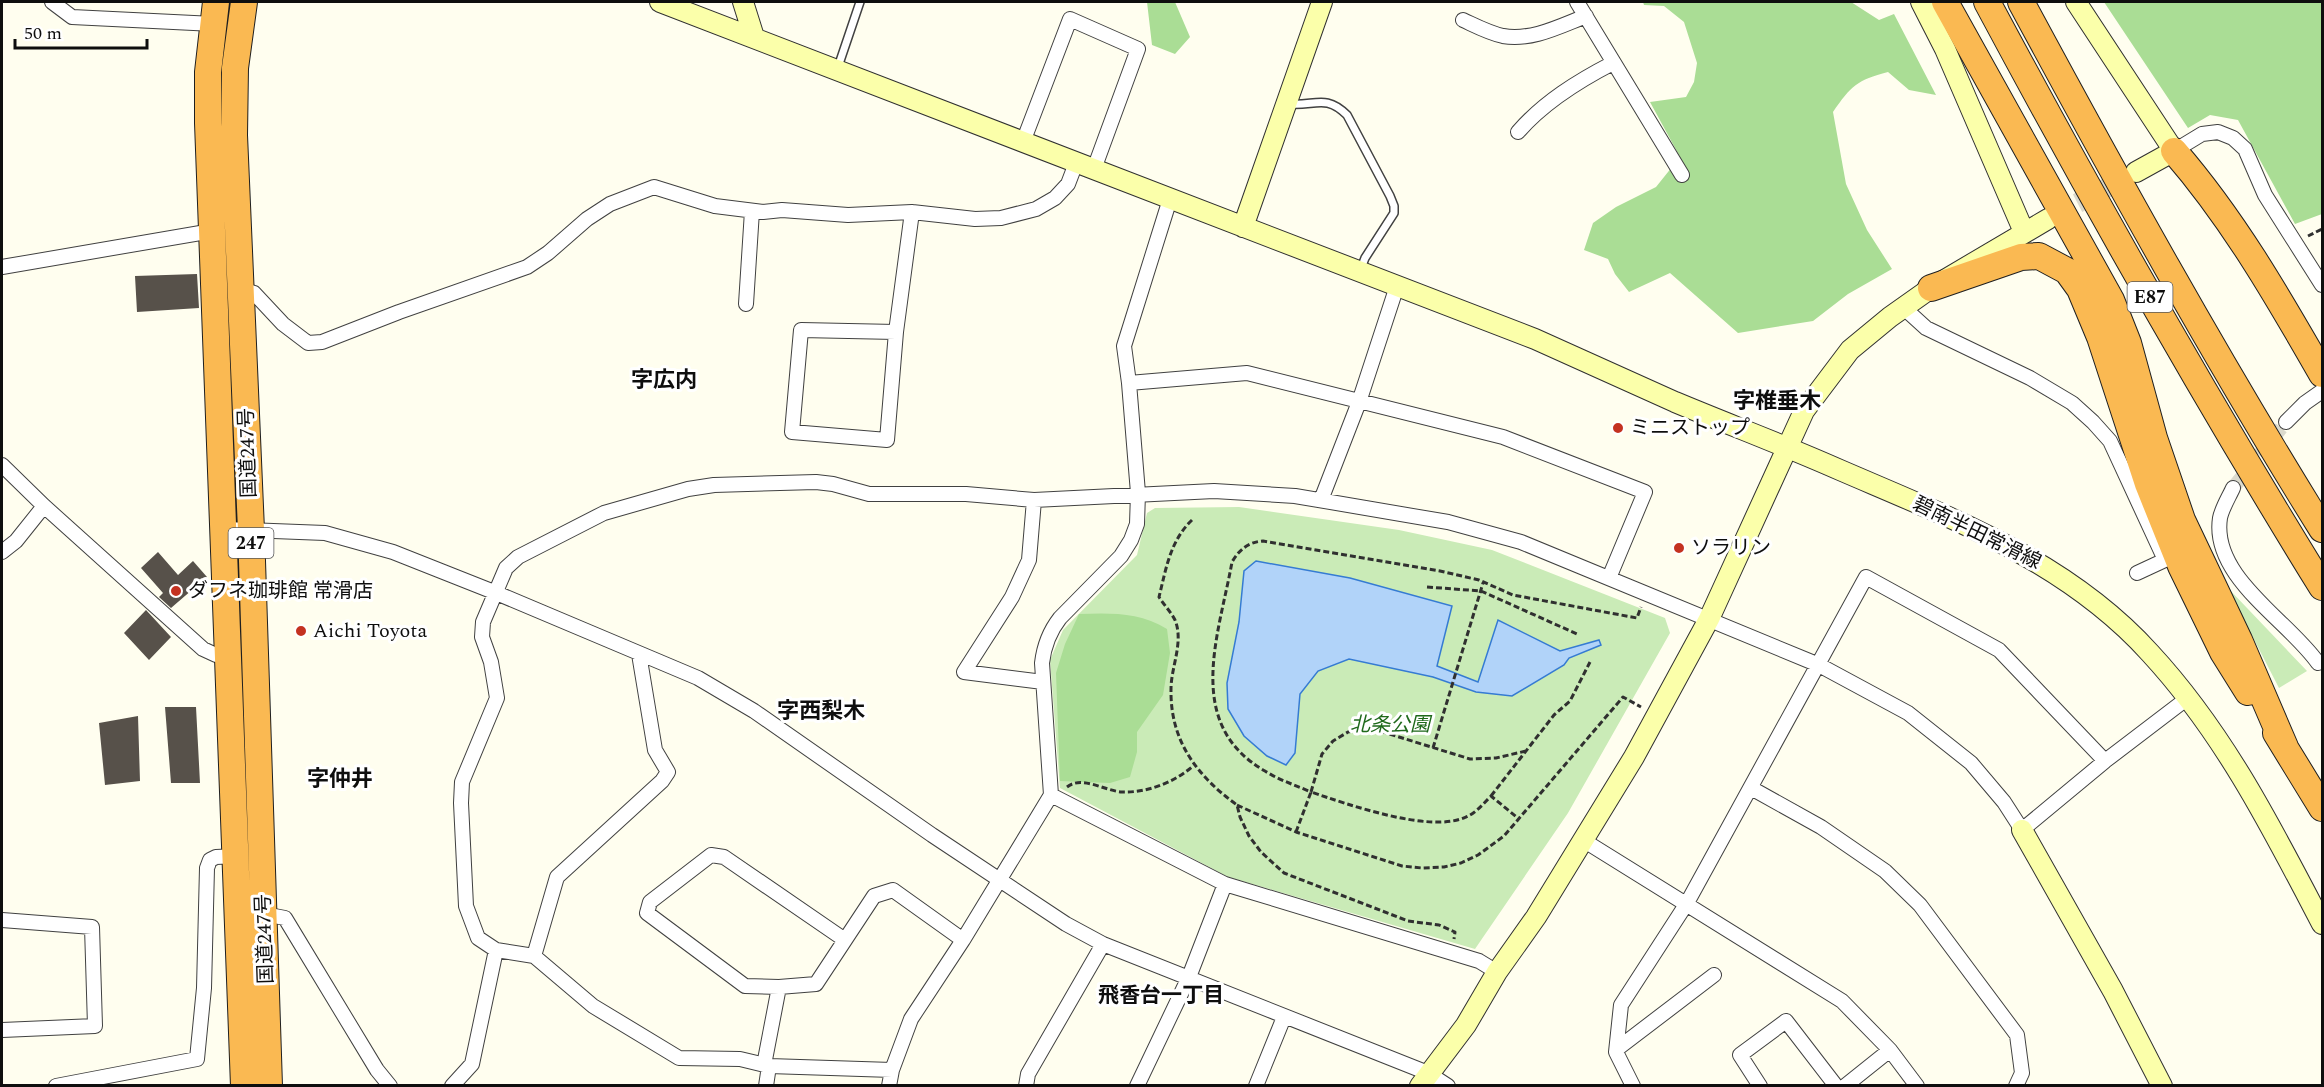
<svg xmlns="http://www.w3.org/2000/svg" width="2324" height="1087" font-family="Spectral,'Noto Sans JP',serif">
  <rect width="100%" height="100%" fill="#fffeef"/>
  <path fill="#caebb7" d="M 1239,507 L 1399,530 L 1492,550 L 1665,618 L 1670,633 L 1568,813 L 1475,949 L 1228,877 L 1060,788 L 1050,660 L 1063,630 L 1137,555 L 1147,513 L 1155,508 Z
    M 2227,587 L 2307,671 L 2279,688 Z"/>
  <path fill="#aadd95" d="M 1147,2 L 1175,2 L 1190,37 L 1175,54 L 1152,45 Z
    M 1643,2 L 1851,2 L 1879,20 L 1894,14 L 1936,95 L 1909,90 L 1888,72 C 1857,80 1851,86 1833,112 L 1846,184 L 1867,230 L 1892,269 L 1848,294 L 1813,321 L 1738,333 L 1670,273 L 1629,292 L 1615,274 L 1608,259 L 1584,250 L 1593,223 L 1616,207 L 1656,187 L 1680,157 L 1650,102 L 1686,97 L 1694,82 L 1697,63 L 1684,22 L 1664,6 L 1644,5 Z
    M 2104,2 L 2322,2 L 2322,214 L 2295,224 L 2238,120 L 2210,115 L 2188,128 Z
    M 1079,614 C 1111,613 1139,612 1167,629 L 1170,653 L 1163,695 L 1137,732 L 1137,752 L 1130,777 L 1110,783 L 1060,781 L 1056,673 L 1065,644 Z"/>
  <path fill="#b1d3f9" stroke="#357bd3" stroke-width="1.5" d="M 1256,561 L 1350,578 L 1452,606 L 1437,666 L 1478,682 L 1498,620 L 1560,651 L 1599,640 L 1601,645 L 1569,658 L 1564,665 L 1512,696 L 1476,692 L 1433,677 L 1349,659 L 1318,671 L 1300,694 L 1295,753 L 1286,765 L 1267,756 L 1244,736 L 1228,709 L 1227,683 L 1239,622 L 1244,571 Z"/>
  <path fill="#57514a" d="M 197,274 L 199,308 L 137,312 L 135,276 Z
    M 158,552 L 178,575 L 193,561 L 207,577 L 171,608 L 159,597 L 163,593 L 141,568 Z
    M 146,610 L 171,637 L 149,660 L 124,633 Z
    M 165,707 L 196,707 L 200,783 L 171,783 Z
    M 138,716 L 140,781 L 105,785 L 99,723 Z"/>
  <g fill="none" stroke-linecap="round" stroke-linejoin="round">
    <path stroke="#dbdacd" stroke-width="14" stroke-dasharray="14 7" stroke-linecap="butt" d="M 2233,488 L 2286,422"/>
    <path stroke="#dbdacd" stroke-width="20" stroke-dasharray="20 10" stroke-linecap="butt" d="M 2051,217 L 2131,175"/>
    <defs>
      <path id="lane" d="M 838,67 L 860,2
        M 1288,104 C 1314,107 1325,93 1347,115 L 1390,196 L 1394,206 L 1394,213 L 1365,258 L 1360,271"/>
      <path id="street" d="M 52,2 L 72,17 L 214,24
        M 1577,2 L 1682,175
        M 1463,20 C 1476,26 1489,33 1503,36 C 1532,41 1560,26 1586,16
        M 1518,132 C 1544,102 1578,81 1613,63
        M 1023,142 L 1070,19 L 1138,49 L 1094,169
        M 2174,151 L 2202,134 L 2218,132 L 2233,138 L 2245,149 L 2265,195 L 2322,285
        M 2,267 L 212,231
        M 241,289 L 254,293 L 283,324 L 308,343 L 322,342 L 399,312 L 527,267 L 548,253 L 587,219 L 610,204 L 654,187 L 715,206 L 763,212 L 782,210 L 848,215 L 912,212 L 975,219 L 1001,218 L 1036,209 L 1055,198 L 1068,184 L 1076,163
        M 746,304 L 752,211
        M 1904,308 L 1926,328 L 2030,378 L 2072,403 L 2093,422 L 2110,441 L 2165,560 L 2137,573
        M 896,332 L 801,330 L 792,432 L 887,440 L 896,332 L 912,212
        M 1129,383 L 1247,373 L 1503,437 L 1645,492 L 1609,578
        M 2286,422 L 2305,403 L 2322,391
        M 2,465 L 44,506 L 203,649 L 216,655 L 228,654
        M 2233,488 C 2229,497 2222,508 2220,518 C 2211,577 2288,620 2318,663
        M 1321,500 L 1359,402 L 1397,286
        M 225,529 L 325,533 L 393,552 L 494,592 L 698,678 L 754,711 L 932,835 L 1066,924 L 1103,944 L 1428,1073 L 1448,1086
        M 2,552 L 16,541 L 44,506
        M 1043,682 L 964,672 L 1012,597 L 1029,560 L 1034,500 L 1214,491 L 1295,496 L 1448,522 L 1521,542 L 1819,665 L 1908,713 L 1971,763 L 2004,802 L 2022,830 L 2105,761 L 2189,697
        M 1751,788 L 1821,827 L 1885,871 L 1920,905 L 2017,1035 L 2022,1073 L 2016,1086
        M 1051,795 L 1225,884 L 1479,961 L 1497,972
        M 1583,840 L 1842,1001 L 1890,1050 L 1917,1086
        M 264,914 L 285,918 L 377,1070 L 390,1086
        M 2,920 L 92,927 L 95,1026 L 2,1030
        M 534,956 L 557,877 L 662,781 L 668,772 L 655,750 L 639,654
        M 779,987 L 745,986 L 647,913 L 650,902 L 711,855 L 724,857 L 845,940
        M 1617,1049 L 1714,975
        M 764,1065 L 779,987 L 816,984 L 874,896 L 893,890 L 963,940
        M 892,1070 L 769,1066 L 740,1059 L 679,1058 L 593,1006 L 534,956 L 496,950 L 478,938 L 466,906 L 461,803 L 462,782 L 497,698 L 491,662 L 482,637 L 483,622 L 506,568 L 518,557 L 604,513 L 688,489 L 714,485 L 816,482 L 833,484 L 869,494 L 966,494 L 1034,500
        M 56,1086 L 197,1059 L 204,988 L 207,868 L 210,860 L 216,857 L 237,856
        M 452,1086 L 472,1064 L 496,950
        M 766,1086 L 769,1066
        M 889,1086 L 892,1070 L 911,1019 L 963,940 L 1051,795 L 1042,663 C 1044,646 1049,632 1060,618 L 1121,556 L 1131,540 L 1137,524 L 1138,493 L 1129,383 L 1124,346 L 1170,199
        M 1026,1086 L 1028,1074 L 1103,944
        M 1137,1086 L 1189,977 L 1225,884
        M 1256,1086 L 1284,1017
        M 1633,1086 L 1616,1052 L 1621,1005 L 1687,903 L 1866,577 L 1999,650 L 2105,761
        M 1760,1086 L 1740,1055 L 1786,1021 L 1836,1086
        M 1845,1086 L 1890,1050"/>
      <path id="secondary" d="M 660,2 L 1535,339 C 1581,360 1628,381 1675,402 C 1730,425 1786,446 1840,470 C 1951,518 2067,561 2150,653 C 2224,733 2272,828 2322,924
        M 743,2 L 754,37
        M 1921,2 L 1945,49 L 2024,232
        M 2076,2 L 2174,151 L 2136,172
        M 1243,227 L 1322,2
        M 2022,830 L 2113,991 L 2162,1086
        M 1420,1086 L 1466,1025 L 1497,972 L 1536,917 L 1634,757 L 1709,619 L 1804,411 L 1850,350 L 1890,317 L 1931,288 L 2048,219"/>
      <path id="highway" d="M 216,2 L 208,72 L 208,123 C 221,444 234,765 244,1086
        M 244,2 L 235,68 L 234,135 L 251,530 L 269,1086
        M 1945,2 L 2111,300 L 2128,343 L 2154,438 L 2182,520 L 2239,640 L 2285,747
        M 1987,2 C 2093,200 2204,396 2322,587
        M 2021,2 C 2117,180 2215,357 2322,529
        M 2174,151 C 2233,219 2278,297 2322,374
        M 1931,288 L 2021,257 L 2039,256 L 2067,271 L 2080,289 L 2100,337 L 2148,484 L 2181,566 L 2223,652 L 2248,692
        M 2276,733 L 2322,808"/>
    </defs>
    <use href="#lane" stroke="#414141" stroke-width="10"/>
    <use href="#street" stroke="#414141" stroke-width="16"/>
    <use href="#secondary" stroke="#303030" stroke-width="22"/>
    <use href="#highway" stroke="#1f1f1f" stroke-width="28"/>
    <path stroke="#303030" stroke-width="3" stroke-dasharray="6 3" stroke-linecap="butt" d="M 2308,236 L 2322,229
      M 1192,520 C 1170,541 1166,569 1159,597 C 1164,605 1171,612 1175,620 C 1184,642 1171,667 1171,689 C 1170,741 1197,776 1237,805 L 1240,817 L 1249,836 L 1261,852 L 1284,873 L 1408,921 L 1439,925 L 1455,932 L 1454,939
      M 1427,587 L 1481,591 L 1577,634
      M 1433,748 L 1483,583
      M 1526,751 L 1496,758 L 1470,759 L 1370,728 L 1348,732 L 1333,741 L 1322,754 L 1311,792 C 1295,785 1279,780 1265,771 C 1183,724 1219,635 1232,562 C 1239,550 1248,542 1263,541 L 1440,571 L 1479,580 L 1513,595 L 1637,618 L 1641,607
      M 1067,787 C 1082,775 1105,791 1122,792 C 1147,793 1175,782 1193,766
      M 1491,796 L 1554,715 L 1570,701 L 1590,662
      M 1237,805 L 1296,832 L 1402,866 L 1422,868 L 1444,867 L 1461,863 L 1478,855 L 1504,836 L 1623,697 L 1641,707
      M 1296,832 L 1311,792 C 1347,804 1430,834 1466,817 C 1476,813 1483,804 1491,796 L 1519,819"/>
    <use href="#lane" stroke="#fff" stroke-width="7"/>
    <use href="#street" stroke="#fff" stroke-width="14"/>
    <use href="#secondary" stroke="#fbffaa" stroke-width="20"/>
    <use href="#highway" stroke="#fab952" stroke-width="26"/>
  </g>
  <g fill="#c43220" stroke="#fff" stroke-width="2">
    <circle cx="1618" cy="428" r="6"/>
    <circle cx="1679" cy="548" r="6"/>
    <circle cx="176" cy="591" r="6"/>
    <circle cx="301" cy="631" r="6"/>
  </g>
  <g text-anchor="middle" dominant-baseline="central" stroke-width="6" stroke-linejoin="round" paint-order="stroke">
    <g fill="#fff" stroke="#565656" stroke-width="1.5">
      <rect x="2127.5" y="282" width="45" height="30" rx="4.5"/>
      <rect x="228.5" y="528" width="45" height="30" rx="4.5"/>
    </g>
    <g font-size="18" font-weight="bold" fill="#0e0e0e">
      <text x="2150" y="297">E87</text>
      <text x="251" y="543">247</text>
    </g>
    <g font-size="20" fill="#0e0e0e" stroke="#fff" text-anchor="start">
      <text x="1630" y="428">ミニストップ</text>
      <text x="1691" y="548">ソラリン</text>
      <text x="188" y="591">ダフネ珈琲館 常滑店</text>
      <text x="313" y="631">Aichi Toyota</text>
    </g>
    <g font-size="20" fill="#0e0e0e" stroke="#fff">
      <text transform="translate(248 453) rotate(-92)">国道247号</text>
      <text transform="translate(1977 533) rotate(26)">碧南半田常滑線</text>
      <text transform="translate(265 939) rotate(-92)">国道247号</text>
    </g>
    <g font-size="20" font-style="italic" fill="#1f691b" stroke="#fff">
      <text x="1390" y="725">北条公園</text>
    </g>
    <g font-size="21" font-weight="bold" fill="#0e0e0e" stroke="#fff">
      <text x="1161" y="996">飛香台一丁目</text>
    </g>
    <g font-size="22" font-weight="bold" fill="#0e0e0e" stroke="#fff">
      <text x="664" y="380">字広内</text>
      <text x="1777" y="401">字椎垂木</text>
      <text x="821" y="711">字西梨木</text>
      <text x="340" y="779">字仲井</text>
    </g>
  </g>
  <rect width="2324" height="1087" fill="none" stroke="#0e0e0e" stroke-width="6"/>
  <path d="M15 39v9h132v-9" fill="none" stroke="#0e0e0e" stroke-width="3"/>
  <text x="24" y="39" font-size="18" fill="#0e0e0e" stroke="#ffffff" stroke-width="4.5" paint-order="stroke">50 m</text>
</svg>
